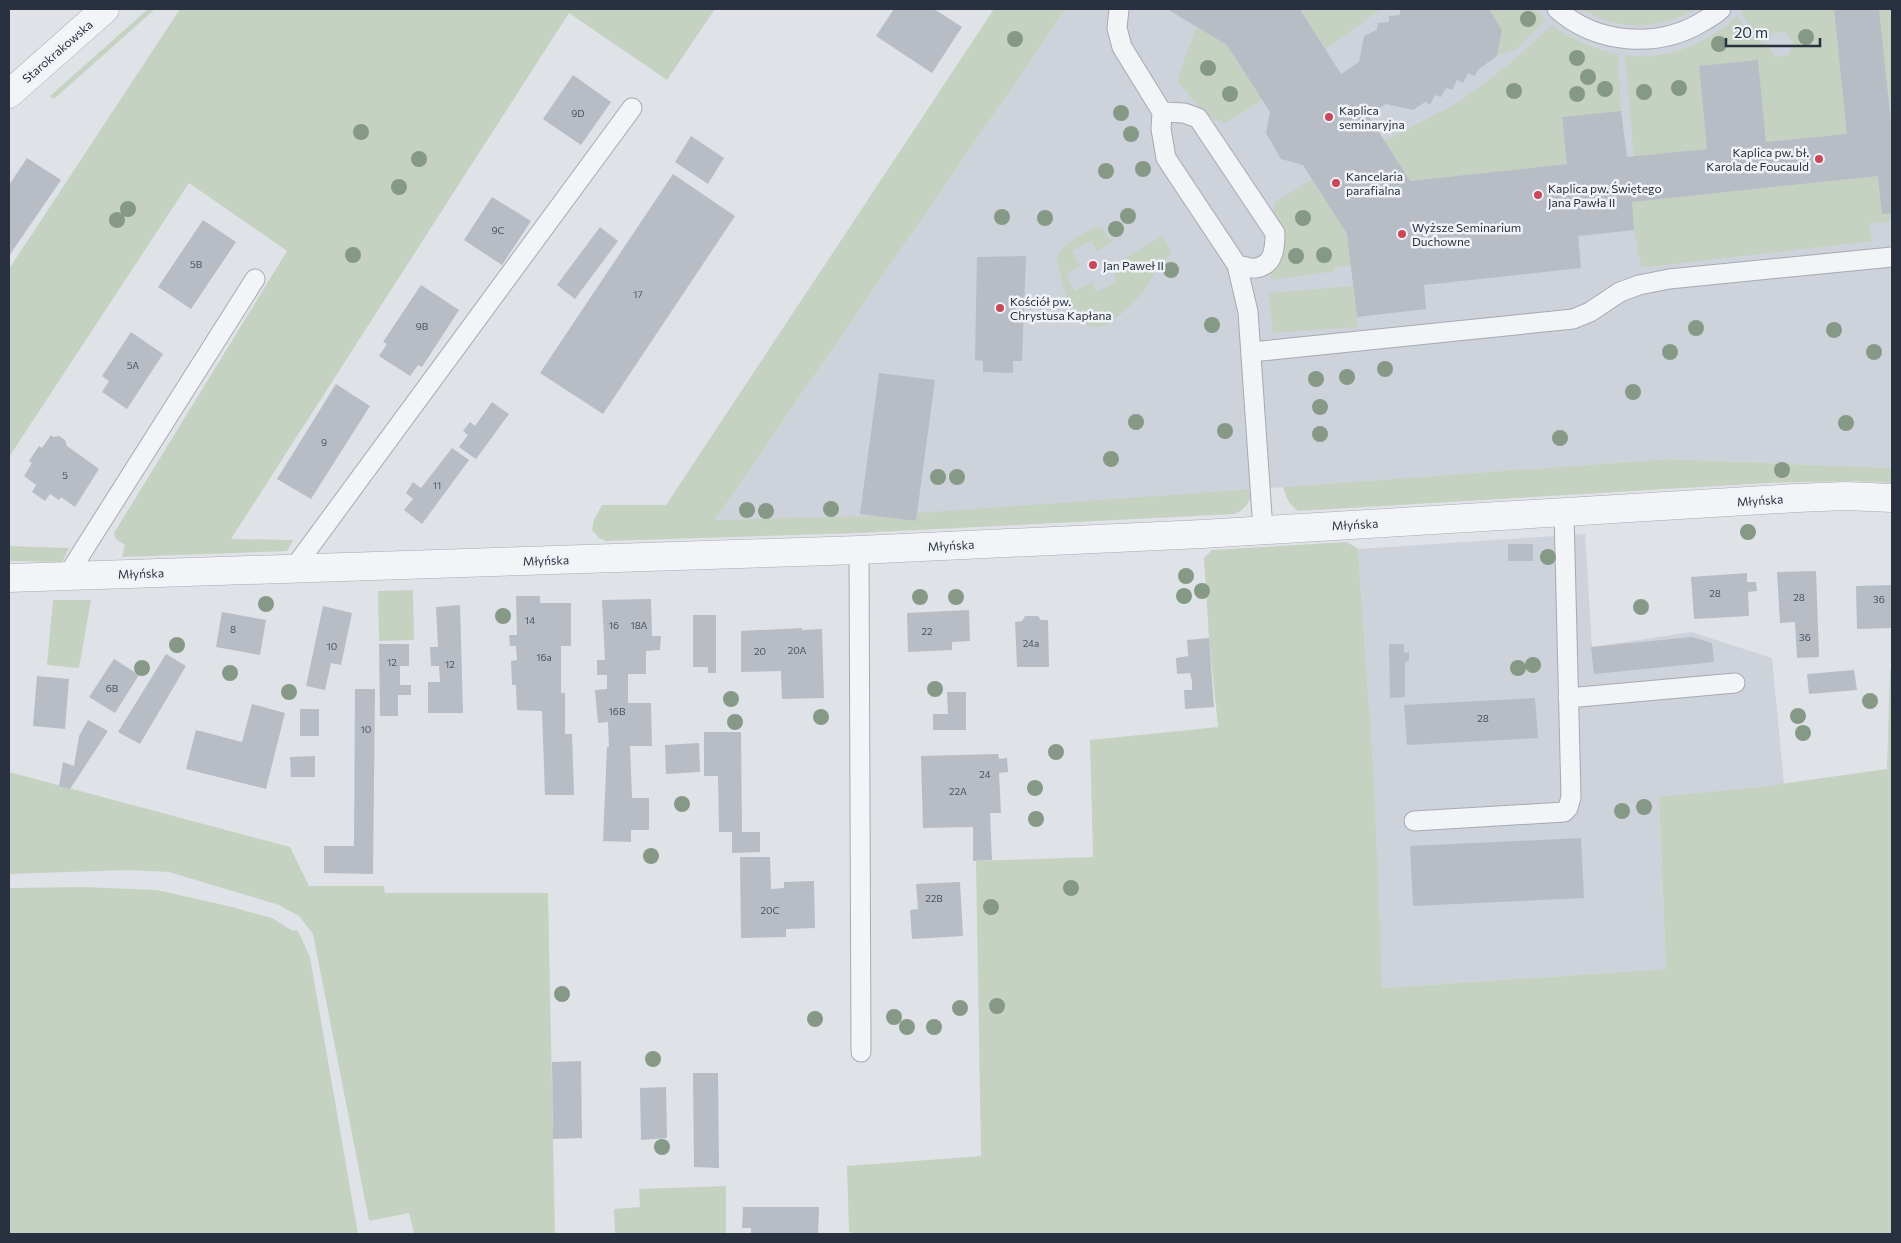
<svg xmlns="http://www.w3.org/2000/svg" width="1901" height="1243" font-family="Commissioner,sans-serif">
  <rect width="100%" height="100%" fill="#dfe3e8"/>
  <path fill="#ced2da" d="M 1066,9 L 1892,9 L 1892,468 L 1669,459 L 859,518 L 715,520 Z
    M 1585,534 L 1592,647 L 1691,632 L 1772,658 L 1784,784 L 1659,798 L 1666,969 L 1381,988 L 1374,779 L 1358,549 Z"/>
  <path fill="#c5d2c1" d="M 148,9 L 155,9 L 54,99 L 50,96 Z
    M 180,9 L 715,9 L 667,80 L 569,13 L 231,539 L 293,540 L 287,551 L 122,557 L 125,545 L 116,539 L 114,533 L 287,251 L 189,183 L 9,457 L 9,269 Z
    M 994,9 L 1066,9 L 715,520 L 880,516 L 916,521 L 917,513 L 1253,489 C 1250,502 1247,508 1235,514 L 858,533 L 606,541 L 599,538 L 592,530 L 594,520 L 602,505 L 666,505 Z
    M 1302,9 L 1381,9 L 1326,49 L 1301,11 Z
    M 1489,9 L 1534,9 L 1546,20 L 1515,50 L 1497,56 L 1502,30 Z
    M 1581,9 L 1691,9 L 1692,12 C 1649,30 1623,31 1581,9 Z
    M 1745,9 L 1834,9 L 1847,134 L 1766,142 L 1758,60 L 1699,67 L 1707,149 L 1634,157 L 1625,55 C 1663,62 1710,43 1737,16 L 1748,35 L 1767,44 L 1775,57 L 1788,55 L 1794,43 L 1785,32 L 1772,33 L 1768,39 L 1754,33 L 1741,12 Z
    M 1879,9 L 1892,9 L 1892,132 L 1892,128 Z
    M 1552,25 C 1574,40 1591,49 1618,54 L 1621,111 L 1562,118 L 1567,164 L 1410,181 L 1384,141 L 1456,104 L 1507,66 Z
    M 1197,27 L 1227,45 L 1262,100 L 1226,123 C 1205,120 1192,97 1178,82 L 1179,73 Z
    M 1878,176 L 1882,213 L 1892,213 L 1892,221 L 1869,224 L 1872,241 L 1648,267 L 1641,266 L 1634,230 L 1632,202 Z
    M 1312,179 L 1347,234 L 1351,265 L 1334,267 L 1335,271 L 1271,280 L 1272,219 L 1275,202 Z
    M 1096,227 L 1103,229 L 1112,242 L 1097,251 L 1091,241 L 1072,251 L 1080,266 L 1066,274 L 1075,291 L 1091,282 L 1097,292 L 1117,281 L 1111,270 L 1124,262 L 1123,259 L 1162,236 L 1172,252 C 1168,257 1163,261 1159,266 C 1152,275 1148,286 1140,295 C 1130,306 1110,328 1094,327 C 1072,326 1059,275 1057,257 C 1068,238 1078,237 1096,227 Z
    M 1353,286 L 1358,327 L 1273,333 L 1269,293 Z
    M 1669,459 L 1892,468 L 1892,483 L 1854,481 L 1768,483 L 1298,511 C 1289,505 1286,497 1283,487 Z
    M 1347,542 L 1358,549 L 1374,779 L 1382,988 L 1666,969 L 1659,797 L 1759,787 L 1887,769 L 1890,670 L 1892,669 L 1892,1234 L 855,1234 L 849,1232 L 847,1166 L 981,1156 L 976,861 L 1093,857 L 1090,740 L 1218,727 L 1209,638 L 1204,558 L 1212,550 Z
    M 9,546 L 69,548 L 62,562 L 9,561 Z
    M 413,590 L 414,640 L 379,641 L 378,591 Z
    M 53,600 L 91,600 L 79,668 L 47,665 Z
    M 9,772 L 290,847 L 309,886 L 384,886 L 385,893 L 548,893 L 555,1234 L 414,1234 L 409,1213 L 369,1221 L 313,934 L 299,916 L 279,905 L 169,872 L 129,870 L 9,874 Z
    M 83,887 L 157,890 L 228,906 L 272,918 L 291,930 L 298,931 L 310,957 L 358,1234 L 9,1234 L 9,888 Z
    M 726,1186 L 726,1234 L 615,1234 L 614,1209 L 640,1207 L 639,1189 Z"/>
  <path fill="#b7bcc5" d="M 894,9 L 934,9 L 962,27 L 932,73 L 876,36 Z
    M 1167,9 L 1302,9 L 1301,11 L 1341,74 L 1359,62 L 1364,36 L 1377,30 L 1378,23 L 1389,22 L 1389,16 L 1400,15 L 1400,9 L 1489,9 L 1502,30 L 1497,56 L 1479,69 L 1474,76 L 1468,73 L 1463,83 L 1457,80 L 1452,90 L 1446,88 L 1441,97 L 1435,95 L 1430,105 L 1425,102 L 1413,110 L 1386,104 L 1368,115 L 1410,181 L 1567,164 L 1562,117 L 1621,111 L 1627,157 L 1707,149 L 1699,66 L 1758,60 L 1766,142 L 1847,134 L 1834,9 L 1879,9 L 1892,132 L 1892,213 L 1882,214 L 1878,176 L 1632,202 L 1634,230 L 1578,236 L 1581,268 L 1424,285 L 1426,309 L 1357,317 L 1347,234 L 1303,165 L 1281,159 L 1266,133 L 1270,112 L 1227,45 Z
    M 573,75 L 611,102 L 581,145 L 543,119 Z
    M 691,136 L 724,158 L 708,184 L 675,162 Z
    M 27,158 L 61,180 L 9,256 L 9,185 Z
    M 673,174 L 735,216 L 603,414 L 540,373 Z
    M 492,197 L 531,221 L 502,265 L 464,240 Z
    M 203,220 L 236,242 L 191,309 L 158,287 Z
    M 600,227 L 618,241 L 575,299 L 557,285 Z
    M 1026,256 L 1022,361 L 1013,361 L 1013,373 L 983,372 L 983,361 L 975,360 L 977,257 Z
    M 421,285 L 459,310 L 422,367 L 418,365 L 410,376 L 379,356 L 387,344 L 383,342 Z
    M 131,332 L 163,354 L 127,409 L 102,392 L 109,381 L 102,376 Z
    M 879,373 L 935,380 L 916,521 L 860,514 Z
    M 336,384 L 370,406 L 311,499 L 277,479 Z
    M 492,402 L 509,414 L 476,459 L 459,447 L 468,435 L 463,431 L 470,422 L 475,426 Z
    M 51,435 L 53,437 L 59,436 L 65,440 L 67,446 L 99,469 L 75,507 L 61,497 L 59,500 L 50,494 L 45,501 L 32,492 L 36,485 L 24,476 L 32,463 L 29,461 L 39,446 L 42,448 Z
    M 452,448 L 469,460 L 422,524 L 404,510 L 413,499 L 406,493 L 413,482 L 421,488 Z
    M 1508,544 L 1533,544 L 1533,561 L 1508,561 Z
    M 1816,571 L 1819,657 L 1797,658 L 1795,622 L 1780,623 L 1777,572 Z
    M 1747,573 L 1747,582 L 1756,582 L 1757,591 L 1748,592 L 1749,616 L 1694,619 L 1691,577 Z
    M 1892,585 L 1892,628 L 1857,629 L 1856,586 Z
    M 516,596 L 540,596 L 540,603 L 571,603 L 571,646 L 561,646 L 561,693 L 565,693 L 565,734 L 572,734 L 574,795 L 545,795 L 542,711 L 517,710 L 516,685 L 512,685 L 511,661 L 517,660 L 516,646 L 510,646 L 509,635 L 517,635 Z
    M 651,599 L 652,636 L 661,636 L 660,650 L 646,651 L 646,674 L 628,674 L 628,703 L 651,703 L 652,746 L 630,746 L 632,798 L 649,798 L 649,830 L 631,830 L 631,842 L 603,841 L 607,747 L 609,747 L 608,722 L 598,723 L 595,690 L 607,689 L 607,675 L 597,675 L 597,660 L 605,660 L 602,600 Z
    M 460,605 L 463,713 L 428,713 L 428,682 L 440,682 L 439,666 L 431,666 L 430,647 L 438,647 L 436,607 Z
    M 323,606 L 352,613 L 341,665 L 331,663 L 325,690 L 306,686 Z
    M 969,610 L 970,641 L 952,642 L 952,650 L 908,652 L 907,613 Z
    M 222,612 L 266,620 L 260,655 L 216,647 Z
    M 693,615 L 716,615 L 716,673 L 708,673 L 708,667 L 693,667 Z
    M 1025,616 L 1038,616 L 1041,620 L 1048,620 L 1049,667 L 1017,667 L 1015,622 L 1022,621 Z
    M 802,628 L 802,630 L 822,629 L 824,698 L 782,699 L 781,671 L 741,672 L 741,631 Z
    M 1692,637 L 1712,643 L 1714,662 L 1594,674 L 1591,647 Z
    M 1209,638 L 1214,707 L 1185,709 L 1184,690 L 1192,690 L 1192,681 L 1190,673 L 1177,674 L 1176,658 L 1188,656 L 1187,640 Z
    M 379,644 L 409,644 L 409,666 L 400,666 L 400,685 L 411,685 L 411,695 L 398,695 L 398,716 L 380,716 Z
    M 1389,644 L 1404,644 L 1404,653 L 1409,652 L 1409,661 L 1405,662 L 1405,697 L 1390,698 Z
    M 166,654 L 186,666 L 140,744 L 118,732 Z
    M 114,659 L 139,675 L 115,713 L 89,697 Z
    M 1854,670 L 1857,690 L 1809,694 L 1807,674 Z
    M 37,676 L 69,679 L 65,729 L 33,726 Z
    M 355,689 L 375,689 L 373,874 L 324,873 L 324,846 L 354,846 Z
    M 947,692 L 966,692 L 966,730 L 933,730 L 933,714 L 948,714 Z
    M 1535,698 L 1538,738 L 1407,745 L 1404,705 Z
    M 252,704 L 285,713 L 266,789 L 186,769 L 196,730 L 242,742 Z
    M 300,709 L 319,709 L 319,736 L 300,736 Z
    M 88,720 L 108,731 L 70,789 L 59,786 L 63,762 L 74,766 L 79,736 Z
    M 704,732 L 741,732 L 742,832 L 760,832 L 760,852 L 732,853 L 732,832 L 719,832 L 718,776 L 704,776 Z
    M 699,743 L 700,772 L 666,774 L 665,745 Z
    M 998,754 L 999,759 L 1007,758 L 1008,772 L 999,773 L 1001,813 L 990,813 L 992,860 L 973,861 L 973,827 L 923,828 L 921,756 Z
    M 315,756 L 315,777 L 291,777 L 290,757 Z
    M 1581,838 L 1584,898 L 1413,906 L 1410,846 Z
    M 740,857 L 770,857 L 771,889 L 784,888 L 784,882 L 814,881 L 815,928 L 786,929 L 786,937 L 741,938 Z
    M 960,882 L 963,936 L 912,939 L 910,910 L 918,909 L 916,884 Z
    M 581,1061 L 582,1138 L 553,1139 L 552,1062 Z
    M 693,1073 L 718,1073 L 719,1168 L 694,1167 Z
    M 666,1087 L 667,1138 L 641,1140 L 640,1088 Z
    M 743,1207 L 819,1207 L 818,1234 L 751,1234 L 751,1228 L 742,1228 Z"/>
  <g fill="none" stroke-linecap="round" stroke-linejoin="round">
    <defs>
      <path id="service" d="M 1119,9 L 1117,28 L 1122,47 L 1162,112 L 1161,129 L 1166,158 L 1237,265 L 1248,312 L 1263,530
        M 1557,9 C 1596,44 1657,49 1702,22 C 1709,18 1716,14 1721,9
        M 1162,112 L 1184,113 L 1198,118 L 1275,233 C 1275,248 1274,265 1256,268 C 1251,269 1242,266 1237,265
        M 1252,352 L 1573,319 L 1590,312 L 1620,292 L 1639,285 L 1669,279 L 1892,257
        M 859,550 L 861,1052
        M 294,568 L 632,108
        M 67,576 L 255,279
        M 1568,698 L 1735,683
        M 1414,821 L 1564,812 L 1568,808 L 1571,797 L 1564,513"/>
      <path id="minor" d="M 9,578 L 859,550 L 1202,534 L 1797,498 L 1845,496 L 1892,498"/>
      <path id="tertiary" d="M 9,94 L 105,9"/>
    </defs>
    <use href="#service" stroke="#a5aab2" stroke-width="21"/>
    <use href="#minor" stroke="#a5aab2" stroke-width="29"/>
    <use href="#tertiary" stroke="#a5aab2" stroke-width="29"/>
    <use href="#service" stroke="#f2f4f7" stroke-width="19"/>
    <use href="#minor" stroke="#f2f4f7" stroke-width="28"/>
    <use href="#tertiary" stroke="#f2f4f7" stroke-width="28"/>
  </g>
  <g fill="#869886">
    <circle cx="1528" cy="19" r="8"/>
    <circle cx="1806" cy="37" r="8"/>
    <circle cx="1015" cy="39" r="8"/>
    <circle cx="1719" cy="44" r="8"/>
    <circle cx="1577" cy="58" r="8"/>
    <circle cx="1208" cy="68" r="8"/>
    <circle cx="1588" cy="77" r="8"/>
    <circle cx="1679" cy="88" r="8"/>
    <circle cx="1605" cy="89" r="8"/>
    <circle cx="1514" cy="91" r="8"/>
    <circle cx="1644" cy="92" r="8"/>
    <circle cx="1230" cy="94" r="8"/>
    <circle cx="1577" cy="94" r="8"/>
    <circle cx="1121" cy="113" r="8"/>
    <circle cx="361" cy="132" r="8"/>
    <circle cx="1131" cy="134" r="8"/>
    <circle cx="419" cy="159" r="8"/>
    <circle cx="1143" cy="169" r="8"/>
    <circle cx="1106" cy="171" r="8"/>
    <circle cx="399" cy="187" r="8"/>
    <circle cx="128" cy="209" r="8"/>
    <circle cx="1128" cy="216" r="8"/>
    <circle cx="1002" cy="217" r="8"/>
    <circle cx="1045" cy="218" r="8"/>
    <circle cx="1303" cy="218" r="8"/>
    <circle cx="117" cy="220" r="8"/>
    <circle cx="1116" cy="229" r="8"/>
    <circle cx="353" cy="255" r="8"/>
    <circle cx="1324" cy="255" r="8"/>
    <circle cx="1296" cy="256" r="8"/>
    <circle cx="1171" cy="270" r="8"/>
    <circle cx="1212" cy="325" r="8"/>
    <circle cx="1696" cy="328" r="8"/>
    <circle cx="1834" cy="330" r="8"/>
    <circle cx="1670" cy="352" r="8"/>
    <circle cx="1874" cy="352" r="8"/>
    <circle cx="1385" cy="369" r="8"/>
    <circle cx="1347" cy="377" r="8"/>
    <circle cx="1316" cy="379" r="8"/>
    <circle cx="1633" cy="392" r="8"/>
    <circle cx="1320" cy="407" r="8"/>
    <circle cx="1136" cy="422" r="8"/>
    <circle cx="1846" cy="423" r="8"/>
    <circle cx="1225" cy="431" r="8"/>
    <circle cx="1320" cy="434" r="8"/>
    <circle cx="1560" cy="438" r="8"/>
    <circle cx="1111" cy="459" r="8"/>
    <circle cx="1782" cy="470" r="8"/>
    <circle cx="938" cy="477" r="8"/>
    <circle cx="957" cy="477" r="8"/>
    <circle cx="831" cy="509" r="8"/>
    <circle cx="747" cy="510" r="8"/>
    <circle cx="766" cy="511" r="8"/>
    <circle cx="1748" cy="532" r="8"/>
    <circle cx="1548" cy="557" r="8"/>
    <circle cx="1186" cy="576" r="8"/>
    <circle cx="1202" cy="591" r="8"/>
    <circle cx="1184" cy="596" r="8"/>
    <circle cx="920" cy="597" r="8"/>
    <circle cx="956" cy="597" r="8"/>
    <circle cx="266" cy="604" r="8"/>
    <circle cx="1641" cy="607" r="8"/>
    <circle cx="503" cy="616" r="8"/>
    <circle cx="177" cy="645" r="8"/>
    <circle cx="1533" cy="665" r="8"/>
    <circle cx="142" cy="668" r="8"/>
    <circle cx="1518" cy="668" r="8"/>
    <circle cx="230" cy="673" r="8"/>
    <circle cx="935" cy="689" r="8"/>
    <circle cx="289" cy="692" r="8"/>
    <circle cx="731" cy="699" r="8"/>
    <circle cx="1870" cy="701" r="8"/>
    <circle cx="1798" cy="716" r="8"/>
    <circle cx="821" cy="717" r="8"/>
    <circle cx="735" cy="722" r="8"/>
    <circle cx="1803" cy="733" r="8"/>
    <circle cx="1056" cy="752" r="8"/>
    <circle cx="1035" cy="788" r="8"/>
    <circle cx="682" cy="804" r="8"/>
    <circle cx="1644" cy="807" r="8"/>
    <circle cx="1622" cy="811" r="8"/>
    <circle cx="1036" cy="819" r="8"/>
    <circle cx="651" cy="856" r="8"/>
    <circle cx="1071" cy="888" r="8"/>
    <circle cx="991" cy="907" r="8"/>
    <circle cx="562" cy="994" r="8"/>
    <circle cx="997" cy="1006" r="8"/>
    <circle cx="960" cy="1008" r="8"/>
    <circle cx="894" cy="1017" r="8"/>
    <circle cx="815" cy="1019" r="8"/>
    <circle cx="907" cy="1027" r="8"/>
    <circle cx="934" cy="1027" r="8"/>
    <circle cx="653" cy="1059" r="8"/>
    <circle cx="662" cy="1147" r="8"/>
  </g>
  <g fill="#ca4859" stroke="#eff2f6" stroke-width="2">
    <circle cx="1329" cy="117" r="5"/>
    <circle cx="1819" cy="159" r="5"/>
    <circle cx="1336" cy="183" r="5"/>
    <circle cx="1538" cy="195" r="5"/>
    <circle cx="1402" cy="234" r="5"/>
    <circle cx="1093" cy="265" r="5"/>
    <circle cx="1000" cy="308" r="5"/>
  </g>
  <g text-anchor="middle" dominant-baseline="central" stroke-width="5" stroke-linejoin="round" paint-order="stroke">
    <g font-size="10" fill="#4c5360">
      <text x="578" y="113">9D</text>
      <text x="498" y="230">9C</text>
      <text x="196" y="264">5B</text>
      <text x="638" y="294">17</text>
      <text x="422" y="326">9B</text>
      <text x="133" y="365">5A</text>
      <text x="324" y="442">9</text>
      <text x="65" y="475">5</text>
      <text x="437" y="485">11</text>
      <text x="1715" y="593">28</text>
      <text x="1799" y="597">28</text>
      <text x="1879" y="599">36</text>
      <text x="530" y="620">14</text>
      <text x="614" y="625">16</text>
      <text x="639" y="625">18A</text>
      <text x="233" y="629">8</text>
      <text x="927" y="631">22</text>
      <text x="1805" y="637">36</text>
      <text x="1031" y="643">24a</text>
      <text x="332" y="646">10</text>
      <text x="797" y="650">20A</text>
      <text x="760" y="651">20</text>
      <text x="544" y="657">16a</text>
      <text x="392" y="662">12</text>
      <text x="450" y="664">12</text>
      <text x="112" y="688">6B</text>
      <text x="617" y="711">16B</text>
      <text x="1483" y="718">28</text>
      <text x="366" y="729">10</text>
      <text x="985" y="774">24</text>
      <text x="958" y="791">22A</text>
      <text x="934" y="898">22B</text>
      <text x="770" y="910">20C</text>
    </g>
    <g font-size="12" fill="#29303f" stroke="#eff2f6">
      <text transform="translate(57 51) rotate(-41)">Starokrakowska</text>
      <text transform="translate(1760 500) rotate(-4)">Młyńska</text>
      <text transform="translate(1355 524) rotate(-3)">Młyńska</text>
      <text transform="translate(951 545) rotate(-3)">Młyńska</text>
      <text transform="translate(546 560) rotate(-2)">Młyńska</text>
      <text transform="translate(141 573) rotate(-2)">Młyńska</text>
    </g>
    <g font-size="12" fill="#29303f" stroke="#eff2f6" text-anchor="start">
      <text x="1339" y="110">Kaplica<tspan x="1339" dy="14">seminaryjna</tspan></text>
      <text x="1809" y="152" text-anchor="end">Kaplica pw. bł.<tspan x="1809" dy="14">Karola de Foucauld</tspan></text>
      <text x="1346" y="176">Kancelaria<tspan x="1346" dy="14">parafialna</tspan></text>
      <text x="1548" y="188">Kaplica pw. Świętego<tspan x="1548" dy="14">Jana Pawła II</tspan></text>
      <text x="1412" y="227">Wyższe Seminarium<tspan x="1412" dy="14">Duchowne</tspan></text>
      <text x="1103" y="265">Jan Paweł II</text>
      <text x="1010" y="301">Kościół pw.<tspan x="1010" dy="14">Chrystusa Kapłana</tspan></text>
    </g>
  </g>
  <rect width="1901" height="1243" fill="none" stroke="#29303f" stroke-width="20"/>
  <path d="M1726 38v8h94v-8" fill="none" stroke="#29303f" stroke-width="2.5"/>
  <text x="1734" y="38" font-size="15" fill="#29303f" stroke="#eff2f6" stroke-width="4" paint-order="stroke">20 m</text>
</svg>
